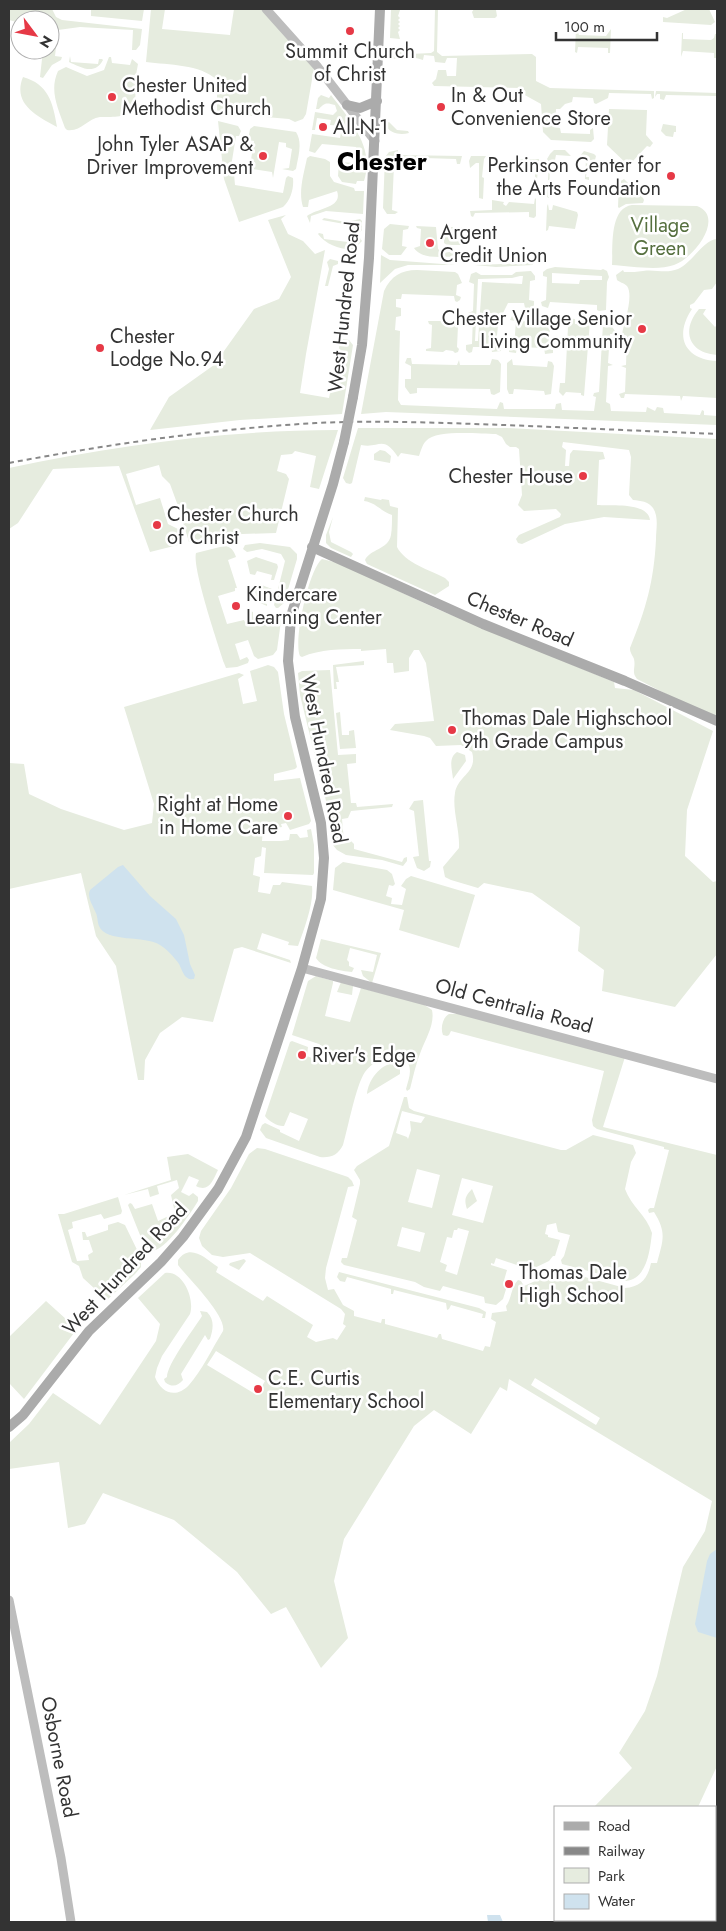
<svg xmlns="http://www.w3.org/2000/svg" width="726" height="1931" font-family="Jost,sans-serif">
  <rect width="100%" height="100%" fill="#fff"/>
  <path fill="#e6ecdf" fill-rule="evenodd" d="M 9,9 L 52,9 L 56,17 L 62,20 L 142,29 L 140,45 L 136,50 L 132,50 L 133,30 L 80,27 L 58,30 L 55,56 L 62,57 L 61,60 L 52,65 L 43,78 L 40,77 L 43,50 L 50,50 L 50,20 L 20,20 L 20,23 L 9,20 Z
    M 91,9 L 144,9 L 142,21 L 91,16 Z
    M 151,9 L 165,9 L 162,29 L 230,35 L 234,9 L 262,9 L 285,32 L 314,68 L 306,114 L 303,119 L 295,122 L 289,119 L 217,113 L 217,80 C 200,64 169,65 146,62 Z
    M 391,9 L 400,10 L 398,16 L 400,18 L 398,20 L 400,22 L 398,24 L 400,26 L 398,28 L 400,30 L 398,32 L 400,39 L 390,38 Z
    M 435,9 L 438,9 L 437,52 L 442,56 L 532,54 L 536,57 L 536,81 L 550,88 L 654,91 L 654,98 L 652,99 L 651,94 L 609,93 L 608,98 L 596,104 L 594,103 L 593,98 L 573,97 L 572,102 L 565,104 L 560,109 L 556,109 L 555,127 L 560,128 L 561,133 L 590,134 L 590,130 L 593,128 L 594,139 L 591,142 L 551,140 L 543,132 L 541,104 L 523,94 L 521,88 L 434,86 L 432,83 L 436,79 L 438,70 L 446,70 L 447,76 L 456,76 L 457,58 L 447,58 L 445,63 L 435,62 L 434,56 L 424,55 L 423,60 C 411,56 401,57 390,60 L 390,50 L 392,48 L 410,54 L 431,53 L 434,51 Z
    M 474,9 L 496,10 L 497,16 L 495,18 L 474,18 L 472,12 Z
    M 687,9 L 709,9 L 715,22 L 711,25 L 663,22 L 663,17 L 667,18 Z
    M 576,28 L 579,35 L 606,36 L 611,29 L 610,53 L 608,53 L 608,48 L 578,47 L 577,53 L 575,52 Z
    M 682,33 L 683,33 L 683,39 L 711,40 L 714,38 L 715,34 L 717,34 L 716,58 L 714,58 L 714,53 L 683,51 L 681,57 Z
    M 70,56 L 71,62 L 98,64 L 99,59 L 102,59 L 103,60 C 95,76 80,67 69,62 Z
    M 109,57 L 111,57 L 112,63 L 130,65 L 132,59 L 138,64 L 136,75 L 126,76 L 127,81 L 131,81 L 136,85 C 135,92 136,103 134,109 C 129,118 107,117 100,117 C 87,119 81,132 67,130 L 65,128 C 58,108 49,91 58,71 L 66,67 L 87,76 L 104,70 Z
    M 23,77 C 48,84 53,102 57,127 C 37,116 12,104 23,77 Z
    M 656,91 L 717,93 L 717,96 L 666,95 L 664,100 L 660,99 L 660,94 L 657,94 L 655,97 Z
    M 321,95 L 329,98 L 331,95 C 350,120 375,147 364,181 L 357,181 L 356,184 L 342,182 L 338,176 L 339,162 L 355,163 L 356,147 L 322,144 L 315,153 L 309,151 L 312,134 L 340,138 L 342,126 L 330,125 L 331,120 L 317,118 L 315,130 L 312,130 L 315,112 L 333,115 L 337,111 L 335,105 C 327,103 325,102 319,109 L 316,109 L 318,98 Z
    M 609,109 L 647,110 L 646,135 L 653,143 L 650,147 L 647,146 L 632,162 L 633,164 L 630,167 L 607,145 Z
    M 218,121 L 238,126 L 241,131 L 239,136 L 236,136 L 230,173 L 234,174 L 235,185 L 283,193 L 286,178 L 288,176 L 293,178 C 294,188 291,200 283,207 L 239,222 L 224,179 Z
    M 389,122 L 397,130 L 408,131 L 409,133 C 401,135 391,134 387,127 L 387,123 Z
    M 663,124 L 676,126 L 676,132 L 674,132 L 673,137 L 666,136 L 661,131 Z
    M 254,126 L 296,132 C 303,143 298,157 296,169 L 293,171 L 282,169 L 289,168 L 292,149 L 286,147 L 286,143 L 279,142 L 273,178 L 272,172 L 252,169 L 250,175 L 247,174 L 243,169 L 244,166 L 250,166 L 254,141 L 248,140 L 250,129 Z
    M 398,150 L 398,155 L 462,156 L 460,164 L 457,164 L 456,159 L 424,158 L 423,162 L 421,163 L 420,158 L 402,157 L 401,163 L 394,165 L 392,210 L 398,212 L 395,214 L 387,214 L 383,208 L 385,157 L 389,152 Z
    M 554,150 L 565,150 L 571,156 L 556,155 L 555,160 L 550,160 L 549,198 L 547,197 L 549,162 L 547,159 L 550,154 Z
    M 584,151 L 594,154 L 596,156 L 595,160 L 588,160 L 586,177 L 589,177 L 589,180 L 585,179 L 586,159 L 580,159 L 579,157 Z
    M 310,156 L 325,159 L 330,162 L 330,176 L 334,182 L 354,188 L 355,191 L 364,191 L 363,214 L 326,211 L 311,216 L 310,223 L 307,216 C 317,208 343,208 337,191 L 309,200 L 308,207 L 303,207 C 298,192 304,173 307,158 Z
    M 471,156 L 486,156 L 484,159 L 482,177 L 484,178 L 483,199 L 479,198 L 479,163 L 476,163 L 470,168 L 469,161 Z
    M 514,159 L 539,159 L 536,190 L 535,184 L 535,165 L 514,164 Z
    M 624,179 L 643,198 L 644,200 L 643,203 L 626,204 L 619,208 L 618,207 L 619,182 Z
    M 535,198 L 536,199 L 536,216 L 534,218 L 529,217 L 529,212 L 475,213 L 473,217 L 471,216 L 470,211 L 492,210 L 492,200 L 504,202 L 503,204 L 506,206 L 509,202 L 534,204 Z
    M 548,204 L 549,210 L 552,210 L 553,205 L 577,212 L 578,215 L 575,229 L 549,226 L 548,230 L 546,231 L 547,206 Z
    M 632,205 L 697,206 C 726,217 693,259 674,265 C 658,271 630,266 612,265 C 613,248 609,208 632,205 Z
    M 286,215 L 281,219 L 288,234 L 303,241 L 315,254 L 325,250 L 306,354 L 300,393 L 329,398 L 340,343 L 343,339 L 349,340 L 353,345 L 342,414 L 240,420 L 150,430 L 169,397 L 214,365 L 254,309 L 279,299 L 291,277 L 268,220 Z
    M 324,218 L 346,222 L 360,219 L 362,221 L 362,230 L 360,232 L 352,229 L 350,225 L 322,220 Z
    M 390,224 L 409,226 L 408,229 L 403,230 L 402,246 L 407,247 L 401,255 L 389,255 L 382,249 L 384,229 Z
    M 416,226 L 436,227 L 438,249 L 443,253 L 456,251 L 457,255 L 454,257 C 441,256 422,260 414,248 L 420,246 L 421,229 L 417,228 Z
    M 447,227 L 462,227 L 458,234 L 458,238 L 462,242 L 461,245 L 447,245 L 444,243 L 444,230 Z
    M 319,233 L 323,234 L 324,239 L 348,242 L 352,238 L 360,238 L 362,241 L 354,249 C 341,250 326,245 318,234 Z
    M 717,239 L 717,282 L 712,289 L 704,290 L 694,303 L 690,305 L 690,308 L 692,309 C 674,336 684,359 717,361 L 717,398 L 683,396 L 681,401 L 680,396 L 625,394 L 624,398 L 621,398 L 619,394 L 625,392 L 626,368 L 621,366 L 626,365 L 627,336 L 622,334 C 624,323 634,296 627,286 C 624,283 619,282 617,280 L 616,275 L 623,270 L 624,272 C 632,272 637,272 643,271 C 655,269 666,274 678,269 C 693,262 703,240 717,239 Z
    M 381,255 L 390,260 L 456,265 L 408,265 L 395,269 L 380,283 Z
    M 330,259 L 338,261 L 338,264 L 333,266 L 328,286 L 325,286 L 329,269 L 327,262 Z
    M 532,263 L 533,265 L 496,267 L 474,265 Z
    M 555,267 L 601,270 L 603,269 L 607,271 L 609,277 L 607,282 L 606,310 L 599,311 L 597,310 L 597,305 L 550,302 L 548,308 L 542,306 L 541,302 L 546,300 L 547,277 L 543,276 L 543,272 L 547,269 ZM 552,273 L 602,276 L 602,280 L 580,280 L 579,284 L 552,283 Z
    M 417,270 L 455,272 L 458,274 L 462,283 L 457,285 L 456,295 L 461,297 L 460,300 L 457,302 L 455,301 L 454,296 L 402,294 L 401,299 L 396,299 L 396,307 L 401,308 L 401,316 L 396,317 L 395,330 L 400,331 L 398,400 L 401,405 L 497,409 L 500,402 L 503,403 L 504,409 L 555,409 L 556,404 L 561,403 L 562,410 L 594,411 L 596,397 L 593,396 L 594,393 L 599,392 L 603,324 L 597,322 L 600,320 L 608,321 L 615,331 L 614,334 L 610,334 L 608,363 L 613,365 L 608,366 L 606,402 L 610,404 L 611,411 L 646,412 L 647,407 L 655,411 L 657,407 L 663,408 L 664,413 L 700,415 L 702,410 L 704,411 L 704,415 L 717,416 L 717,425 L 386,412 L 361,414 L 384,291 C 391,276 401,270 417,270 Z
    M 531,271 L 535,276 L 535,280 L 530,281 L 529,300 L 534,301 L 534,305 L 532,308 L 525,308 L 524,303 L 508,303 L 503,313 L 499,314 L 496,346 L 501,347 L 501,351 L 492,352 L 491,347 L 473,347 L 472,352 L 469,353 L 466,350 L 466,345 L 472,344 L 473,315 L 468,313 L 473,311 L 474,284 L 469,282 L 471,274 L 476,272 L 481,275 L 512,275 L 516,272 ZM 520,276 L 523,276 L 522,284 L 482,282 L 478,341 L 475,341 L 478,279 L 512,278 Z
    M 699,309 L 706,309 L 703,314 L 715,327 L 717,325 L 717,355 C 688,353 681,330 699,309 Z
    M 512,316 L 518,316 L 518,321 L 545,322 L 546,317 L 554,318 L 555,327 L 550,328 L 548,349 L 553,350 L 553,353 L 545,354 L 544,348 L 517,347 L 516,353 L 509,352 L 509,348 L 514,347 L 516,321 L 510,320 Z
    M 566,318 L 575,319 L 575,324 L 585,325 L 586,319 L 590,321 L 584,396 L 581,395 L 581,393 L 566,392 L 563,396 L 559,392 L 560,383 L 565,383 L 568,327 L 562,325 L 563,320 Z
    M 428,321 L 458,321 L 460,323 L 461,325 L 458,326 L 457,347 L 459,349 L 458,352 L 455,353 L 453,351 L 446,350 L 443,352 L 426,351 L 426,349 L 431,348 L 432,325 L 429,324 Z
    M 407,358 L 411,358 L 412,364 L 457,365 L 459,360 L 460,365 L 490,365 L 492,359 L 498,360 L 501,364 L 500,392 L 494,395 L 491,394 L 490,389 L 417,388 L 417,393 L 410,394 L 405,387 L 405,379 L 411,379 L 411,366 L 405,363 Z
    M 512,359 L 513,365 L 547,367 L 548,361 L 552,362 L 554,366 L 551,394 L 545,395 L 544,391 L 514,389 L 513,394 L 509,394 L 507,389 L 507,363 Z
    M 358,428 L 507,428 L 717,439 L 717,720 L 637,679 C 631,672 636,668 634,659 C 632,654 630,653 630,648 C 646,609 654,581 656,539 C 656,529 659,517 653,508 C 648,501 641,501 633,500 L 629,495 L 631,457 L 629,450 L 563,442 L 562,447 L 566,450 L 565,466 L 569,466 L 570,454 L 573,450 L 603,452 L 605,459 L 599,460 L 597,505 C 611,506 648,502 650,520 L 604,517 L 565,524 L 522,544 L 518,543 L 516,539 L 519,535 L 560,517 L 561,514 L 556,509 L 524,511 L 518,505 L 522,495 L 519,449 L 516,447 L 510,447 L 506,444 L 502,437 L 496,434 C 480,434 436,429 426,441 C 422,445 421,451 419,456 L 401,453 L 398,457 C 382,434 380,449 361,445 L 352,483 L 350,484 L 346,483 L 343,478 Z
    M 338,430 L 319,489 L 310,487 L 316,456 L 295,451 L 292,454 L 281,455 L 277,471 L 286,474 L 289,479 L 276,533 L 242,534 L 189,542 L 182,519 L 188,517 L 184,505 L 178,506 L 170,484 L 162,476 L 159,465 L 126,474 L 136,505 L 160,498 L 168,524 L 178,529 L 182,540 L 178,545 L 150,552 L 119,466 L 53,469 L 18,523 L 9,529 L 9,468 C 116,445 228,430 338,430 Z
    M 380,450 L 385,451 L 391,456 L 390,463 L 374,460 L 374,454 Z
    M 365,497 L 381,500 L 382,499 L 389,500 L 390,506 L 398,508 L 397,547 C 405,563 430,570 445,578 L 449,582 L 449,586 L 435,595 L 367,564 L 365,560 C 370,549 388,550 391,535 C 392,529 392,521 392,515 C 380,511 377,503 364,501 Z
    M 333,517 L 329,532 L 331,542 L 351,552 L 353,554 L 351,557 L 331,548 L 326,543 L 326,535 Z
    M 260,543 L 290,547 L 297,554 L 297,559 L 284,603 L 278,608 L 276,608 L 274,605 L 285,561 L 281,554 L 262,549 L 247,552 L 243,549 L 245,545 Z
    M 224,546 C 231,546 234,551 236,557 L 228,560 L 237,588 L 235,588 L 235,591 L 218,596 L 227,624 L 244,620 L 245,622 L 251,620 L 248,610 L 253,612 L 253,617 L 256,618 L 257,615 L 280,618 L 281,621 L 277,650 L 273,655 L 258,659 L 254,656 L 248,640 L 235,644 L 240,660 L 247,657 L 249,660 L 248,663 L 237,667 L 226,668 L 224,663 C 218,644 192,568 196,553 Z
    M 256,557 L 277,564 L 278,567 L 274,580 L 271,580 L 272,575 L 257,571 L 255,575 L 250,574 L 247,561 Z
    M 322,559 L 338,563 L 437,609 L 597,675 L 614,682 L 615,688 L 634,690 L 713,731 L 687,810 L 685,856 L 713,882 L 717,881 L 717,954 L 675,1007 L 602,991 L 604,970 L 578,951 L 580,927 L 532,893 L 484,883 L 478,888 L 451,880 L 445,877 L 443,867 L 459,848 C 460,830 452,810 455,793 C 458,775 478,773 472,752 L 461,745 L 436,746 L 430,738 L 424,736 L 390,730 L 395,724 L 434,721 L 426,663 L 419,650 L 414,650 L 409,658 L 409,671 L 394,673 L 393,663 L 387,663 L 386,649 L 361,651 L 361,649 C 342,649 320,649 302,657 L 300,656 C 293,641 309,569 322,559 Z
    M 259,584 L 272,589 L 266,589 L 262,602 L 267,604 L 267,606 L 258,602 L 254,587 Z
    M 364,661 L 364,665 L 336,667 L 339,682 L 336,682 L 337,689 L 334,689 L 333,665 Z
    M 268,665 L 274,667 L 278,672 L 284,714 L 297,767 L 295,769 L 274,774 L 274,781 L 300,778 L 311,821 L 309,824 L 290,830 L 286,823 L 281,824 L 282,827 L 263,830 L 262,841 L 281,841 L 289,840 L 290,834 L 297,834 L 300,838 L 308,837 L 307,830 L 311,829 L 314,845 L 314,873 L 313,875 L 264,873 L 266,848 L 262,847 L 261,856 L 255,858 L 253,875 L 260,877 L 258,892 L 270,894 L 273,885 L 280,885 L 282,882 L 312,886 C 314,904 304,929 298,946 L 288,945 L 289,942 L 262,933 L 257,949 L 290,960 L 291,963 L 242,947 L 234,949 L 213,1022 L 182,1017 L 160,1033 L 145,1060 L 144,1080 L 138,1080 L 116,966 L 96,936 L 81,873 L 9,889 L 9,763 L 24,764 L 29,794 L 61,809 L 124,830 L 152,823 L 154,804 L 124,707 L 239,673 L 244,675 L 238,679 L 243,704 L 257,701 L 250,671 Z
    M 330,670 L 338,755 L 356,754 L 356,763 L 347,764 L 351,803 L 356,803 L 357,807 L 393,804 L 392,807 L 351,811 L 348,818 L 342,819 L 344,841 L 350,840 L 354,844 L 354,849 L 402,862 L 404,858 L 407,857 L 407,861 L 403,866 L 382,860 L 346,855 L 337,850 L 332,844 L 327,805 L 300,695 L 298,673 L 302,671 Z
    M 340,712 L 342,735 L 349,735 L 349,731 L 354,730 L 356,748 L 340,749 L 336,713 Z
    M 457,752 L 465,755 L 466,761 L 453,779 C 452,769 448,758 457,752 Z
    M 423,800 L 429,861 L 431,861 L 430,867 L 424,871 L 417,868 L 413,857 L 419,856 L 414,811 L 409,809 L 414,801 Z
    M 343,862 L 387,870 L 392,874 L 395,884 L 393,886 L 389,885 L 386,896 L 392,898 L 391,904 L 402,905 L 406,889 L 401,886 L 406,879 L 411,876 L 475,895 L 459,948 L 399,930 L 404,910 L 333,890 L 335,868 Z
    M 321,939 L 381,953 L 372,983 L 363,976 L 361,970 L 373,972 L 377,955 L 350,948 L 347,960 L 349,962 L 349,966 L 354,968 L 352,972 C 341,971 322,968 316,958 Z
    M 316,976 L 333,981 L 333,983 L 325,1016 L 350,1022 L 361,988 L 423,1004 L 432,1010 C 435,1024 426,1038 421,1051 C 416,1063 413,1077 410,1089 L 407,1091 L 406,1089 C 409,1077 414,1068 404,1058 L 391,1054 C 382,1057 371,1064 365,1072 C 356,1085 348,1128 343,1145 C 338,1155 331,1158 320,1157 L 266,1138 L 260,1130 L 262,1125 L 265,1123 L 280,1130 L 280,1132 L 299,1141 L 308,1119 L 290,1112 L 284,1126 C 279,1127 268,1121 265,1116 L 290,1042 L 292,1041 L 308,1047 L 307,1056 L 314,1059 L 317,1055 L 321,1056 L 324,1048 L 319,1044 L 292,1035 L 308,981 Z
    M 341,982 L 353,986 L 352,995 L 337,992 Z
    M 449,1014 L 459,1014 L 625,1057 L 603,1127 L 717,1155 L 717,1766 L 698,1807 L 594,1807 L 632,1768 L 619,1753 L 645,1711 L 657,1676 L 683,1567 L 705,1531 L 712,1501 L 509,1379 L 507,1391 L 500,1387 L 471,1434 L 434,1410 L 414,1426 L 344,1539 L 334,1581 L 348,1638 L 321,1668 L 286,1607 L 271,1614 L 237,1572 L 174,1520 L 103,1493 L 85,1524 L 68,1528 L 59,1462 L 9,1469 L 9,1443 L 29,1424 L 53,1393 L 100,1425 L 156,1341 L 160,1324 L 138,1298 L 165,1273 C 183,1270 195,1299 190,1314 L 162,1356 L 157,1368 L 155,1377 C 161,1393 176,1399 189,1385 C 201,1372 213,1347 223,1331 C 227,1316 188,1278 178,1265 L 178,1260 C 190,1243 205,1258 218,1267 L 216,1272 L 263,1301 L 267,1296 L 313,1325 L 307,1337 L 316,1342 L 333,1338 L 337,1340 L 346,1326 L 343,1324 L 345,1314 L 341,1309 L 250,1253 L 223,1257 L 212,1255 L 202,1246 L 199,1238 L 201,1231 L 231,1188 L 249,1154 L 257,1148 L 265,1149 L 348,1177 L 352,1181 L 354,1186 L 348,1187 L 326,1268 L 325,1278 L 328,1290 L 334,1289 L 343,1305 L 354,1311 L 354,1316 L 381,1323 L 382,1319 L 385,1319 L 385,1324 L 437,1338 L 439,1334 L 441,1334 L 442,1339 L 483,1351 L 485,1346 L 490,1347 L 496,1322 L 491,1319 L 492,1313 L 507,1311 L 506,1306 C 512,1298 511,1287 518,1280 L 521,1281 L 524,1286 L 551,1274 L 550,1270 L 552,1268 L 625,1288 C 641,1287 648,1278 651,1263 L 657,1263 C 663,1240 667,1233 654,1212 L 649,1213 L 648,1210 L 650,1208 L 654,1208 L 669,1150 L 664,1149 L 664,1147 L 597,1129 L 593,1126 L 592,1120 L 604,1071 L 451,1031 L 449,1035 L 447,1036 L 443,1035 C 440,1028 443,1017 449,1014 ZM 216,1351 L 265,1381 L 257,1395 L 207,1365 ZM 535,1378 L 600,1418 L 596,1425 L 531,1385 Z
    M 396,1063 L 400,1067 L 400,1074 L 367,1094 C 368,1081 380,1063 396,1063 Z
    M 404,1097 L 407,1097 L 409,1108 L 414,1111 L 561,1150 L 566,1150 L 593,1135 L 633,1145 L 636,1153 L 631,1162 L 625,1189 C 631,1206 647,1216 652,1233 C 650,1250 647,1279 626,1281 L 562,1264 L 561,1260 L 564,1256 L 570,1235 L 558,1232 L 556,1223 L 547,1225 L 545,1234 L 548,1235 L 548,1237 L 560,1240 L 555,1256 L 553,1256 L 549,1261 L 526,1272 L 522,1271 L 520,1266 L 496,1258 L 494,1264 L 491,1263 L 491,1265 L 507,1270 L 503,1284 L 507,1286 L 503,1299 L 496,1305 L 485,1303 L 484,1297 L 443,1286 L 440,1291 L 424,1287 L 415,1282 L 344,1265 L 341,1262 L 342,1258 L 347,1258 L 357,1220 L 352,1217 L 360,1184 L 360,1180 L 354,1170 L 357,1166 L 389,1146 ZM 402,1111 L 425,1117 L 421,1123 L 410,1121 L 411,1130 L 408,1139 L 407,1137 L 396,1133 ZM 417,1169 L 440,1175 L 432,1208 L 408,1202 ZM 462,1178 L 493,1186 L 483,1223 L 452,1215 ZM 402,1227 L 425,1233 L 420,1252 L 397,1246 ZM 458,1228 L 469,1231 L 457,1275 L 445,1271 L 447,1265 L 440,1262 L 447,1237 L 452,1238 L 454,1230 L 457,1230 Z
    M 188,1154 L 218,1170 C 213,1180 209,1193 196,1186 L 199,1180 L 189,1176 L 181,1192 L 189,1196 L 193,1193 L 198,1197 L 198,1201 C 190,1214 166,1251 151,1251 L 144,1245 L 128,1205 L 130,1203 L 132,1204 L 135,1209 L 152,1204 L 158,1221 L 175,1213 L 171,1195 L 179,1188 L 177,1180 L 157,1186 L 159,1194 L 150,1197 L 148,1189 L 124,1195 L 171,1180 L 167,1157 Z
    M 472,1189 L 477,1201 L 467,1209 C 464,1200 465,1196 472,1189 Z
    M 118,1197 L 122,1211 L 121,1214 L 104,1219 L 101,1214 L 72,1222 L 73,1228 L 68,1230 L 77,1261 L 89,1260 L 88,1255 L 93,1252 L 89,1240 L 83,1240 L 82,1232 L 85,1232 L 87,1237 L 108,1230 L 108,1225 L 118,1222 L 125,1225 L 141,1258 L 141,1267 L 135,1274 L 107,1300 L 83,1278 L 79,1266 L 72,1262 L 58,1214 L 64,1214 Z
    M 244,1259 L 246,1261 L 239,1270 L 229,1265 L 230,1263 Z
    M 339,1272 L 479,1308 L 486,1312 L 485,1318 L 482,1318 L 483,1314 L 451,1305 L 449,1309 L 447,1310 L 446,1303 L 394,1290 L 393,1294 L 391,1294 L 391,1289 L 347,1277 L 345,1282 L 340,1281 L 337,1277 Z
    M 46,1301 L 77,1329 L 24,1399 L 9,1383 L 9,1337 Z
    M 200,1311 L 207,1312 C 215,1320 213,1329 210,1339 L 208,1340 L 205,1335 L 181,1374 L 183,1380 C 178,1386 172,1388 165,1382 L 164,1379 L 167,1377 C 167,1364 194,1329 202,1316 Z"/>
  <path fill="#cfe2ee" d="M 123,865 L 150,896 L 176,919 L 184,935 L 190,964 L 195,975 L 194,979 C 190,979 190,980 186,977 C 183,974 181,968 179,964 C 174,957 167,949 160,945 C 145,935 106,943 99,926 C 97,921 98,916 95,911 C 92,904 87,897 90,890 L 118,867 Z
    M 717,1549 L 717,1638 L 698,1632 L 695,1624 L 707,1561 L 710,1554 Z
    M 487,1915 L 500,1915 L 503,1922 L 488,1922 Z"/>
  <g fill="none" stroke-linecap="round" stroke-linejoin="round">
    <path stroke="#bdbdbd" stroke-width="9" d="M 266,9 L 317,66 L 375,141
      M 302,968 L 717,1079
      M 9,1600 L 61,1858 L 71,1922"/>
    <path stroke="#ababab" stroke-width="10" d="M 347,105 L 360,108 L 377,101
      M 353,397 L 362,345 L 369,258 L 380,9
      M 312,547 L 483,624 L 625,681 L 717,721
      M 9,1427 L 23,1415 L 89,1331 L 161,1262 L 183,1237 L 218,1189 L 246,1137 L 302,968 L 321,899 L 324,858 L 321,823 L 295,717 L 288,661 L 291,616 L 333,484 L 344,442"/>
    <path stroke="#888" stroke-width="2" stroke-dasharray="5 4" stroke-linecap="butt" d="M 9,463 C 110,444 213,429 316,423 C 379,420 443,423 505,425 C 576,428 647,431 717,434"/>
    <path stroke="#ababab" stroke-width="10" d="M 344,442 L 353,397"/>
  </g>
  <g fill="#e63946" stroke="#fff" stroke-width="2">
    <circle cx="350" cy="31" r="5"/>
    <circle cx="112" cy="97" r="5"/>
    <circle cx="441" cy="107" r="5"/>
    <circle cx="323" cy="127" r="5"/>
    <circle cx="263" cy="156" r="5"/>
    <circle cx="671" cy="176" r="5"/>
    <circle cx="430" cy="243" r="5"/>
    <circle cx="642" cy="329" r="5"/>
    <circle cx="100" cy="348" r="5"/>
    <circle cx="583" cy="476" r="5"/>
    <circle cx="157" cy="525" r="5"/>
    <circle cx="236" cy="606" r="5"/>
    <circle cx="452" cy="730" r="5"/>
    <circle cx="288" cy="816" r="5"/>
    <circle cx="302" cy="1055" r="5"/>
    <circle cx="509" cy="1284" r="5"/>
    <circle cx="258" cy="1389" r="5"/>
  </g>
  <g text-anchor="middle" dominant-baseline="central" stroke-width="5" stroke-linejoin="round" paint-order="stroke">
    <g font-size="20" fill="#333" stroke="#fff" text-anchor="start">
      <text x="350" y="51" text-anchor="middle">Summit Church<tspan x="350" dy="23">of Christ</tspan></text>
      <text x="122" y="85">Chester United<tspan x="122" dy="23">Methodist Church</tspan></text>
      <text x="451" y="95">In &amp; Out<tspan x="451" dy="23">Convenience Store</tspan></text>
      <text x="333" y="127">All-N-1</text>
      <text x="253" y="144" text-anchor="end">John Tyler ASAP &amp;<tspan x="253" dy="23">Driver Improvement</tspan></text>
      <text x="661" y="165" text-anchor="end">Perkinson Center for<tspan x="661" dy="23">the Arts Foundation</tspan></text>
      <text x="440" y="232">Argent<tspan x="440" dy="23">Credit Union</tspan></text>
      <text x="632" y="318" text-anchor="end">Chester Village Senior<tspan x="632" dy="23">Living Community</tspan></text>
      <text x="110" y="336">Chester<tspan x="110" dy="23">Lodge No.94</tspan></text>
      <text x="573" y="476" text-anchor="end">Chester House</text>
      <text x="167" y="514">Chester Church<tspan x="167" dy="23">of Christ</tspan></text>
      <text x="246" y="594">Kindercare<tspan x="246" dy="23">Learning Center</tspan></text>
      <text x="462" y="718">Thomas Dale Highschool<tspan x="462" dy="23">9th Grade Campus</tspan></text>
      <text x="278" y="804" text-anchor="end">Right at Home<tspan x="278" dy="23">in Home Care</tspan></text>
      <text x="312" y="1055">River's Edge</text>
      <text x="519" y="1272">Thomas Dale<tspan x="519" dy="23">High School</tspan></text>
      <text x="268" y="1378">C.E. Curtis<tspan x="268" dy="23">Elementary School</tspan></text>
    </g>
    <g font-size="20" fill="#56703f" stroke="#fff">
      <text x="660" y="225">Village<tspan x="660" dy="23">Green</tspan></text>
    </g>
    <g font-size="20" fill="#333" stroke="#fff">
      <text transform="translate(344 307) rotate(-84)">West Hundred Road</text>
      <text transform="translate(520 619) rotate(23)">Chester Road</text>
      <text transform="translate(324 759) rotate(79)">West Hundred Road</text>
      <text transform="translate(514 1006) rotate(15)">Old Centralia Road</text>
      <text transform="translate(125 1269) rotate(-47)">West Hundred Road</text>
      <text transform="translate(59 1757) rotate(79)">Osborne Road</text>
    </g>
    <g font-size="25" font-weight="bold" fill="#000" stroke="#fff">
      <text x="382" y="161">Chester</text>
    </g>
  </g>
  <rect width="726" height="1931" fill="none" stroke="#333333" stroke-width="20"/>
  <rect x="554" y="1806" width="162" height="115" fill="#ffffff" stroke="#adadad"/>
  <rect x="564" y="1822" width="25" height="8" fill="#ababab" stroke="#adadad"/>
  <text x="598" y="1831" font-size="15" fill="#333333">Road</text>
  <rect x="564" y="1847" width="25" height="8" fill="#888888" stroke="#adadad"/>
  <text x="598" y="1856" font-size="15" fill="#333333">Railway</text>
  <rect x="564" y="1868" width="25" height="15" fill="#e6ecdf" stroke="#adadad"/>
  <text x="598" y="1881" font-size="15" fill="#333333">Park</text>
  <rect x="564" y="1894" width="25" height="15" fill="#cfe2ee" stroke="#adadad"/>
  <text x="598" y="1906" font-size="15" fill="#333333">Water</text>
  <g transform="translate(35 35) rotate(122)"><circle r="24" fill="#ffffff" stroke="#adadad"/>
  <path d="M0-4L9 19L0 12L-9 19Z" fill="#e63946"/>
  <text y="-8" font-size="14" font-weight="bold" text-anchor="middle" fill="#333333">N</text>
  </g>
  <path d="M556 32v8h101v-8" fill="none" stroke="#333333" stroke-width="2.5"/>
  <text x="564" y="32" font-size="15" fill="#333333" stroke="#ffffff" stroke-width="4" paint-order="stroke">100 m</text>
</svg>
